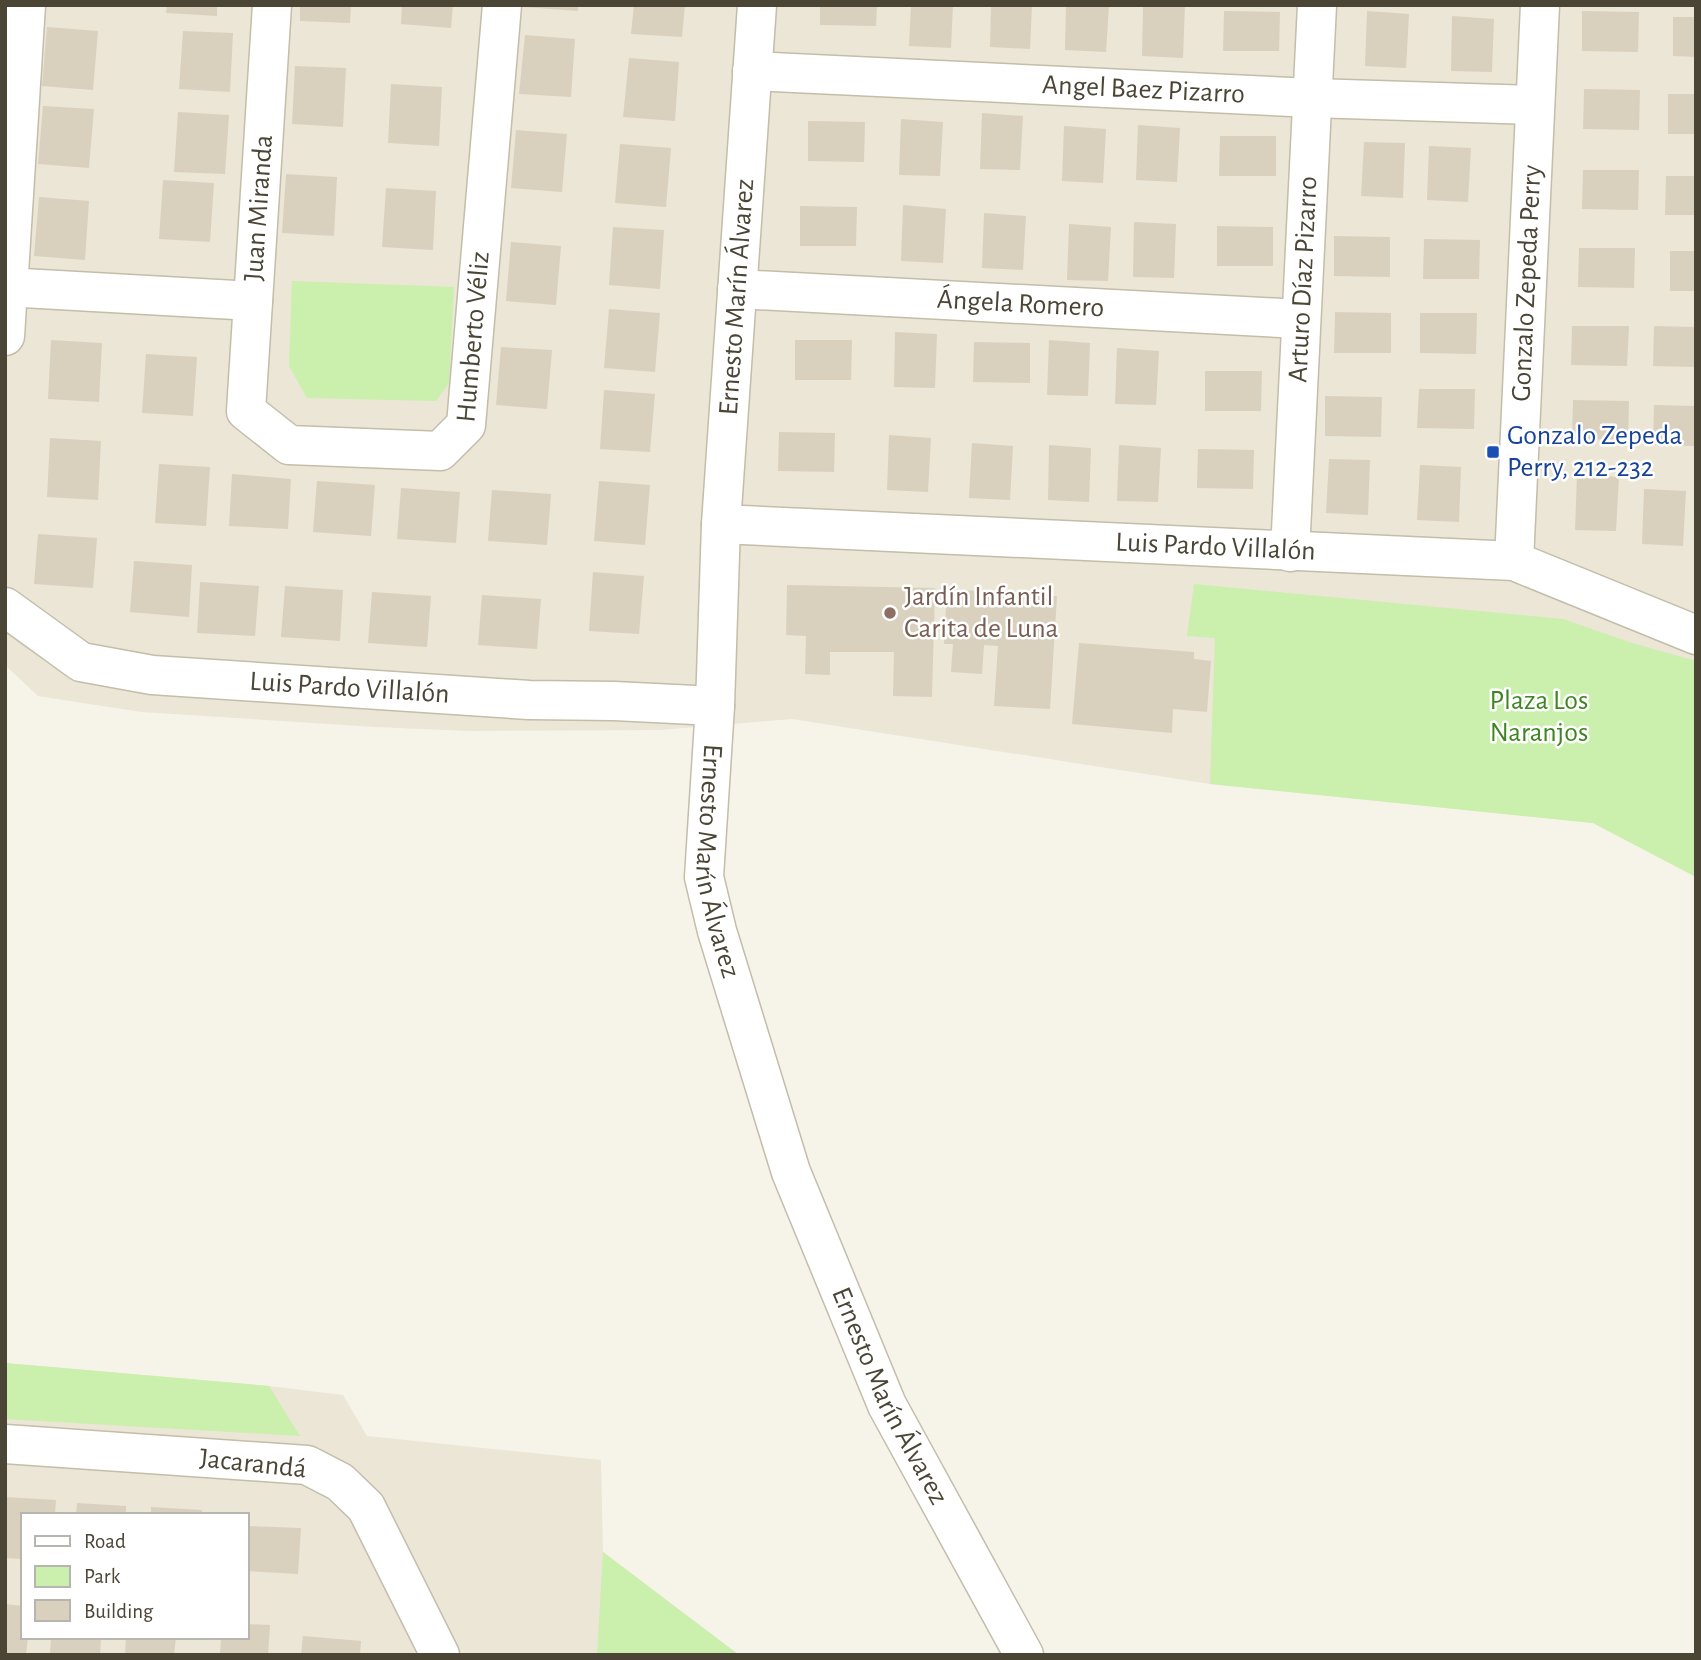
<svg xmlns="http://www.w3.org/2000/svg" width="1701" height="1660" font-family="'Alegreya Sans',sans-serif">
  <rect width="100%" height="100%" fill="#f6f3e9"/>
  <path fill="#ebe6d6" fill-rule="evenodd" d="M 5,5 L 1696,5 L 1696,877 L 1593,823 L 1210,784 L 792,719 L 660,730 L 469,731 L 375,727 L 142,712 L 38,696 L 5,665 Z
    M 5,1363 L 269,1386 L 343,1395 L 367,1436 L 601,1460 L 603,1552 L 739,1655 L 5,1655 ZM 23,1515 L 247,1515 L 247,1637 L 23,1637 Z"/>
  <path fill="#cbefad" d="M 292,281 L 454,287 L 449,383 L 436,401 L 307,398 L 289,366 Z
    M 1194,584 L 1563,619 L 1632,643 L 1696,661 L 1696,877 L 1593,823 L 1210,784 L 1215,638 L 1187,636 Z
    M 5,1363 L 269,1386 L 300,1436 L 5,1419 Z
    M 603,1552 L 739,1655 L 597,1655 Z"/>
  <path fill="#d9d1bd" d="M 167,5 L 217,5 L 217,16 L 166,13 Z
    M 300,5 L 351,5 L 350,23 L 300,21 Z
    M 402,5 L 453,5 L 451,28 L 401,24 Z
    M 524,5 L 578,5 L 578,11 L 524,7 Z
    M 634,5 L 685,5 L 682,37 L 631,34 Z
    M 820,5 L 877,5 L 876,26 L 820,25 Z
    M 911,5 L 953,5 L 951,48 L 909,46 Z
    M 991,5 L 1032,5 L 1030,49 L 990,47 Z
    M 1066,5 L 1109,5 L 1106,52 L 1065,50 Z
    M 1143,5 L 1185,5 L 1183,58 L 1142,56 Z
    M 1224,11 L 1280,12 L 1279,51 L 1223,51 Z
    M 1367,11 L 1409,14 L 1406,68 L 1365,66 Z
    M 1582,11 L 1639,12 L 1638,52 L 1582,51 Z
    M 1452,16 L 1494,19 L 1492,72 L 1451,71 Z
    M 1673,17 L 1696,17 L 1696,57 L 1673,56 Z
    M 47,27 L 98,31 L 93,90 L 42,86 Z
    M 183,31 L 233,33 L 230,92 L 179,89 Z
    M 525,35 L 575,39 L 571,97 L 519,94 Z
    M 629,58 L 679,62 L 675,121 L 623,117 Z
    M 295,66 L 346,68 L 343,127 L 292,124 Z
    M 391,84 L 442,87 L 439,146 L 388,143 Z
    M 1584,89 L 1640,90 L 1639,130 L 1583,129 Z
    M 1668,94 L 1696,94 L 1696,134 L 1668,134 Z
    M 43,106 L 94,109 L 89,168 L 38,164 Z
    M 178,112 L 229,115 L 225,174 L 174,172 Z
    M 982,113 L 1023,116 L 1020,170 L 980,169 Z
    M 901,119 L 943,122 L 940,176 L 899,175 Z
    M 808,121 L 865,122 L 864,162 L 808,161 Z
    M 1138,125 L 1180,128 L 1177,182 L 1136,180 Z
    M 1064,126 L 1106,129 L 1103,183 L 1062,181 Z
    M 516,130 L 567,134 L 562,192 L 511,188 Z
    M 1220,136 L 1276,136 L 1276,176 L 1219,176 Z
    M 1364,142 L 1405,143 L 1403,198 L 1361,196 Z
    M 620,144 L 671,148 L 666,207 L 615,203 Z
    M 1429,146 L 1471,148 L 1468,202 L 1427,200 Z
    M 1583,170 L 1639,170 L 1638,210 L 1582,209 Z
    M 286,174 L 337,177 L 334,236 L 282,233 Z
    M 1666,176 L 1696,176 L 1696,215 L 1665,215 Z
    M 163,180 L 214,183 L 210,242 L 159,239 Z
    M 386,188 L 436,191 L 433,250 L 382,247 Z
    M 39,197 L 89,201 L 85,260 L 34,256 Z
    M 903,205 L 946,209 L 943,263 L 901,261 Z
    M 800,206 L 857,207 L 856,246 L 800,246 Z
    M 984,213 L 1026,216 L 1023,270 L 982,268 Z
    M 1134,222 L 1176,224 L 1174,278 L 1133,277 Z
    M 1069,224 L 1111,227 L 1108,281 L 1067,280 Z
    M 1217,226 L 1273,227 L 1273,266 L 1217,266 Z
    M 613,227 L 664,230 L 660,289 L 609,285 Z
    M 1334,236 L 1390,237 L 1390,277 L 1334,276 Z
    M 1424,239 L 1480,240 L 1479,279 L 1423,279 Z
    M 511,242 L 561,246 L 556,305 L 506,301 Z
    M 1579,248 L 1635,248 L 1634,288 L 1578,287 Z
    M 1670,251 L 1696,251 L 1696,291 L 1670,291 Z
    M 609,309 L 660,313 L 655,372 L 604,368 Z
    M 1335,312 L 1391,313 L 1391,353 L 1334,353 Z
    M 1420,313 L 1477,313 L 1476,354 L 1420,353 Z
    M 1572,326 L 1629,326 L 1627,366 L 1571,365 Z
    M 1654,326 L 1696,327 L 1696,367 L 1653,366 Z
    M 895,332 L 937,334 L 935,388 L 894,387 Z
    M 51,340 L 102,343 L 99,402 L 48,399 Z
    M 795,340 L 852,340 L 851,380 L 795,380 Z
    M 1049,340 L 1090,343 L 1088,396 L 1047,395 Z
    M 974,342 L 1030,343 L 1030,383 L 973,382 Z
    M 501,347 L 552,350 L 547,409 L 496,405 Z
    M 1117,348 L 1159,351 L 1156,405 L 1115,404 Z
    M 146,354 L 197,357 L 193,416 L 142,413 Z
    M 1205,371 L 1262,371 L 1261,411 L 1205,411 Z
    M 1419,389 L 1475,389 L 1474,429 L 1417,428 Z
    M 604,390 L 655,394 L 650,452 L 600,449 Z
    M 1325,396 L 1382,397 L 1381,437 L 1325,436 Z
    M 1573,400 L 1629,401 L 1628,440 L 1572,439 Z
    M 1654,405 L 1696,406 L 1696,446 L 1653,445 Z
    M 779,432 L 835,433 L 834,472 L 778,471 Z
    M 889,435 L 931,438 L 928,492 L 887,490 Z
    M 50,438 L 101,441 L 98,500 L 47,497 Z
    M 972,443 L 1013,446 L 1010,500 L 969,498 Z
    M 1049,445 L 1091,448 L 1089,502 L 1048,500 Z
    M 1119,445 L 1161,448 L 1158,502 L 1117,501 Z
    M 1198,449 L 1254,450 L 1253,489 L 1197,488 Z
    M 1329,459 L 1370,460 L 1368,515 L 1326,513 Z
    M 159,464 L 210,467 L 206,526 L 155,523 Z
    M 1420,465 L 1461,467 L 1459,522 L 1417,520 Z
    M 232,474 L 291,479 L 288,529 L 229,526 Z
    M 1577,475 L 1619,477 L 1616,531 L 1575,530 Z
    M 317,481 L 375,485 L 371,536 L 313,532 Z
    M 599,481 L 650,485 L 645,545 L 594,541 Z
    M 401,488 L 460,492 L 456,543 L 397,539 Z
    M 1644,489 L 1686,491 L 1683,546 L 1642,544 Z
    M 492,490 L 551,494 L 547,545 L 488,541 Z
    M 38,534 L 97,538 L 93,588 L 34,584 Z
    M 134,561 L 192,565 L 189,617 L 130,612 Z
    M 593,572 L 644,576 L 639,634 L 589,631 Z
    M 200,582 L 259,586 L 255,636 L 197,633 Z
    M 787,585 L 935,588 L 932,697 L 893,696 L 894,652 L 830,652 L 830,675 L 805,674 L 806,636 L 786,635 Z
    M 285,586 L 343,590 L 340,641 L 281,637 Z
    M 947,589 L 1057,596 L 1050,709 L 994,706 L 998,646 L 984,645 L 982,674 L 951,672 L 953,644 L 944,644 Z
    M 372,592 L 431,596 L 427,647 L 368,643 Z
    M 482,595 L 541,599 L 537,649 L 478,645 Z
    M 1079,643 L 1194,652 L 1194,659 L 1211,661 L 1207,712 L 1173,709 L 1172,733 L 1072,724 Z
    M 5,1497 L 56,1500 L 55,1515 L 23,1515 L 23,1559 L 5,1558 Z
    M 77,1503 L 126,1506 L 126,1515 L 76,1515 Z
    M 151,1507 L 202,1510 L 202,1515 L 151,1515 Z
    M 247,1526 L 301,1528 L 298,1574 L 247,1571 Z
    M 5,1604 L 23,1606 L 23,1637 L 28,1637 L 26,1655 L 5,1655 Z
    M 247,1624 L 270,1625 L 268,1655 L 220,1655 L 221,1637 L 247,1637 Z
    M 303,1636 L 361,1641 L 360,1655 L 301,1655 Z
    M 51,1637 L 101,1637 L 100,1655 L 50,1655 Z
    M 126,1637 L 176,1637 L 174,1655 L 125,1655 Z"/>
  <g fill="none" stroke-linecap="round" stroke-linejoin="round">
    <defs>
      <g id="minor">
        <path id="s1" d="M 272,5 L 246,411 L 289,445 L 440,451 L 466,425 L 502,5"/>
        <path id="s2" d="M 757,5 L 721,524 L 715,706 L 704,877 L 717,931 L 791,1172 L 887,1405 L 1024,1655"/>
        <path id="s3" d="M 752,71 L 1312,98 L 1535,105"/>
        <path d="M 5,287 L 253,301"/>
        <path id="s4" d="M 737,289 L 1301,319"/>
        <path d="M 5,336 L 26,5"/>
        <path id="s5" d="M 721,524 L 1514,561 L 1696,635"/>
        <path id="s6" d="M 1290,552 L 1317,5"/>
        <path id="s7" d="M 1514,561 L 1540,5"/>
        <path id="s8" d="M 5,607 L 81,662 L 152,675 L 529,700 L 614,701 L 715,706"/>
        <path d="M 5,1444 L 307,1465 L 340,1482 L 366,1507 L 440,1655"/>
      </g>
    </defs>
    <use href="#minor" stroke="#c3bdaa" stroke-width="41"/>
    <use href="#minor" stroke="#fff" stroke-width="38"/>
  </g>
  <rect fill="#1a4fb4" stroke="#fff" stroke-width="2.5" x="1486" y="445" width="14" height="14" rx="3.5"/>
  <circle fill="#8d6e63" stroke="#fff" stroke-width="2.5" cx="890" cy="613" r="7"/>
  <g text-anchor="middle" dominant-baseline="central" stroke-width="5" stroke-linejoin="round" paint-order="stroke">
    <g font-size="28" fill="#4b4536" stroke="#fff">
      <text stroke="none"><textPath href="#s3" startOffset="392">Angel Baez Pizarro</textPath></text>
      <text transform="translate(259 208) rotate(-86)">Juan Miranda</text>
      <text stroke="none"><textPath href="#s6" startOffset="273">Arturo Díaz Pizarro</textPath></text>
      <text stroke="none"><textPath href="#s7" startOffset="278">Gonzalo Zepeda Perry</textPath></text>
      <text transform="translate(737 297) rotate(-86)">Ernesto Marín Álvarez</text>
      <text stroke="none"><textPath href="#s4" startOffset="284">Ángela Romero</textPath></text>
      <text stroke="none"><textPath href="#s1" startOffset="738">Humberto Véliz</textPath></text>
      <text stroke="none"><textPath href="#s5" startOffset="495">Luis Pardo Villalón</textPath></text>
      <text stroke="none"><textPath href="#s8" startOffset="364">Luis Pardo Villalón</textPath></text>
      <text stroke="none"><textPath href="#s2" startOffset="859">Ernesto Marín Álvarez</textPath></text>
      <text stroke="none"><textPath href="#s2" startOffset="1426">Ernesto Marín Álvarez</textPath></text>
      <text transform="translate(253 1464) rotate(6)">Jacarandá</text>
    </g>
    <g font-size="28" fill="#164399" stroke="#fff" text-anchor="start">
      <text x="1507" y="436">Gonzalo Zepeda<tspan x="1507" dy="32">Perry, 212-232</tspan></text>
    </g>
    <g font-size="28" fill="#785e54" stroke="#fff" text-anchor="start">
      <text x="904" y="597">Jardín Infantil<tspan x="904" dy="32">Carita de Luna</tspan></text>
    </g>
    <g font-size="28" fill="#3e8521" stroke="#fff">
      <text x="1539" y="701">Plaza Los<tspan x="1539" dy="32">Naranjos</tspan></text>
    </g>
  </g>
  <rect width="1701" height="1660" fill="none" stroke="#4b4536" stroke-width="14"/>
  <rect x="21" y="1513" width="228" height="126" fill="#ffffff" stroke="#b7b5af" stroke-width="2"/>
  <rect x="35" y="1536" width="35" height="10" fill="#ffffff" stroke="#b7b5af" stroke-width="2"/>
  <text x="84" y="1548" font-size="21" fill="#4b4536">Road</text>
  <rect x="35" y="1566" width="35" height="21" fill="#cbefad" stroke="#b7b5af" stroke-width="2"/>
  <text x="84" y="1583" font-size="21" fill="#4b4536">Park</text>
  <rect x="35" y="1600" width="35" height="21" fill="#d9d1bd" stroke="#b7b5af" stroke-width="2"/>
  <text x="84" y="1618" font-size="21" fill="#4b4536">Building</text>
</svg>
